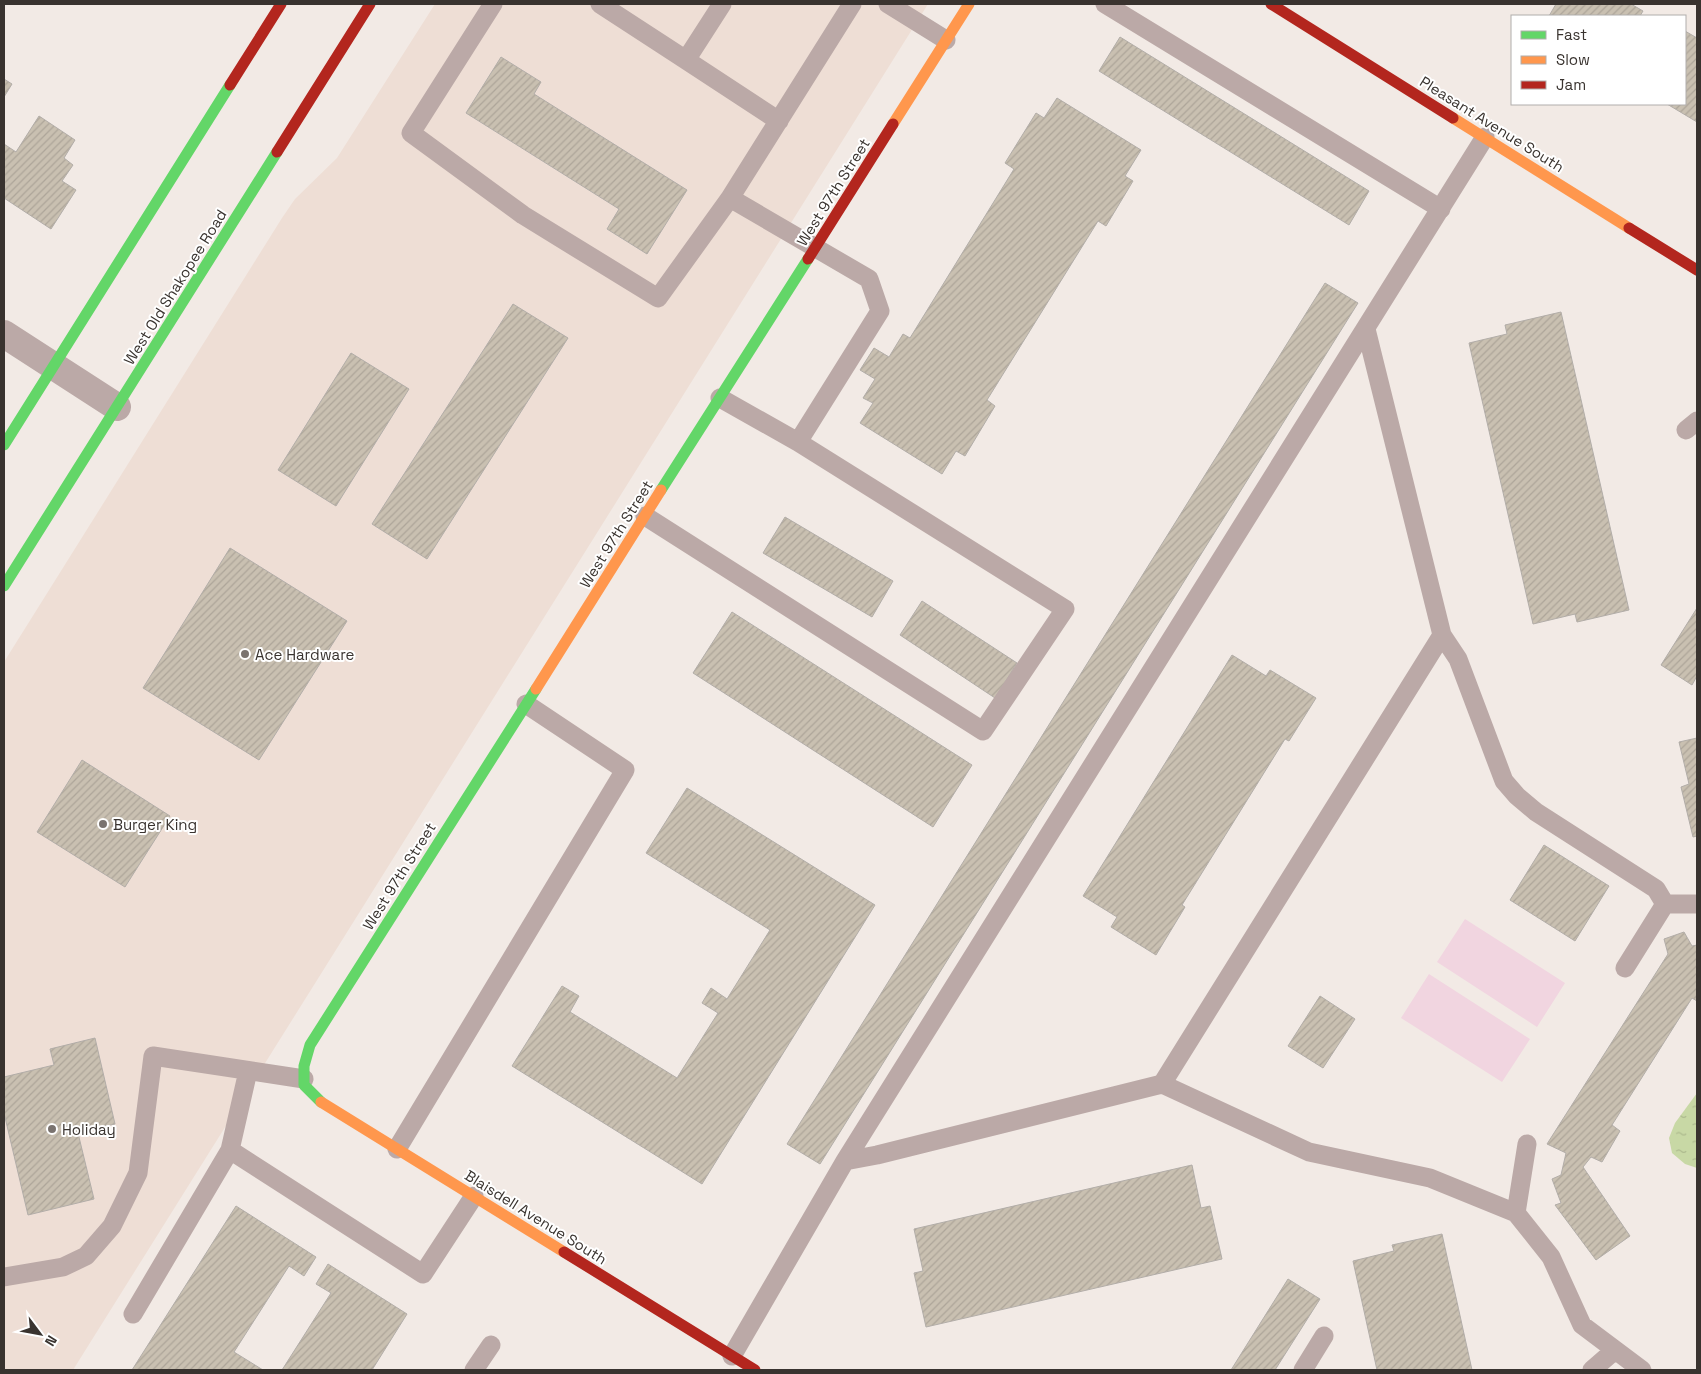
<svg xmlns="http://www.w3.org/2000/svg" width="1701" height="1374" font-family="'Space Grotesk',sans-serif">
  <defs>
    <pattern id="water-ripples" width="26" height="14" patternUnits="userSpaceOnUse" patternTransform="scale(1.25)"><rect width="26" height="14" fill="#c8d8a5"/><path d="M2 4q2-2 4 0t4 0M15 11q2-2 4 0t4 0" fill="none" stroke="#adba8e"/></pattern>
    <pattern id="building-hatch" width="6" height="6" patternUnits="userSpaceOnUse" patternTransform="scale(1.25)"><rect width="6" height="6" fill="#c9c0b1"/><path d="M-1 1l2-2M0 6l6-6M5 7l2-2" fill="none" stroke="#ada599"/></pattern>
  </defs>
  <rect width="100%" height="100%" fill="#f2eae5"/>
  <path fill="#eeded5" d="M 435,4 L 928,4 L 73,1370 L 4,1370 L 4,662 L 282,218 L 295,199 L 337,158 Z"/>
  <path fill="#f1d5e0" d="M 1465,919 L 1565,983 L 1537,1027 L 1437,962 Z
    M 1429,974 L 1530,1039 L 1502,1082 L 1401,1018 Z"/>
  <path fill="url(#water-ripples)" d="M 1697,1093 L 1697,1168 L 1685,1164 L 1672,1153 L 1669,1138 L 1675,1123 Z"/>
  <path fill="url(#building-hatch)" stroke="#b2ada8" d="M 1556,4 L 1631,4 L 1643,11 L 1640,16 L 1549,16 Z
    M 1685,31 L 1697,38 L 1697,122 L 1667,104 L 1685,104 Z
    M 1120,37 L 1369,191 L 1349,225 L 1099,71 Z
    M 501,57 L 541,82 L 534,94 L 687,190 L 647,254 L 607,229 L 619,209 L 466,113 Z
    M 4,79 L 12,84 L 4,97 Z
    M 1057,98 L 1141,150 L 1125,176 L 1133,181 L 1106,226 L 1098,221 L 987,400 L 995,406 L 965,456 L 956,451 L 942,474 L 860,423 L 873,403 L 863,398 L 875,379 L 860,370 L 874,348 L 889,357 L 903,334 L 910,338 L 1014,169 L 1005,163 L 1036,113 L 1044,118 Z
    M 39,116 L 75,140 L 64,158 L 73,165 L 62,181 L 76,190 L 51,229 L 4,198 L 4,144 L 16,152 Z
    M 1325,283 L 1358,303 L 820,1164 L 787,1144 Z
    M 513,304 L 568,338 L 427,559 L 372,524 Z
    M 1561,312 L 1629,610 L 1577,622 L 1575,614 L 1533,624 L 1469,343 L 1507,334 L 1505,325 Z
    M 351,353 L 409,389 L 336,506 L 278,470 Z
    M 785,517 L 893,581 L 872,617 L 763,553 Z
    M 230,548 L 347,621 L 259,760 L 143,688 Z
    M 922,601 L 1017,663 L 995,698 L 900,635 Z
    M 1697,608 L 1697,676 L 1692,685 L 1661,665 Z
    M 732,612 L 972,765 L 933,827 L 693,673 Z
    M 1232,655 L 1266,676 L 1270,670 L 1316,698 L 1289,741 L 1285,739 L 1182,905 L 1185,907 L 1156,955 L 1111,927 L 1117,917 L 1083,896 Z
    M 1697,738 L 1697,836 L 1693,837 L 1681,787 L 1689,784 L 1679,742 Z
    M 82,760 L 170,816 L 125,887 L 37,832 Z
    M 687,788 L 875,905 L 702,1184 L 512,1066 L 562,986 L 579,996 L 570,1012 L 677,1078 L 718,1013 L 702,1003 L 711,988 L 727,999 L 770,930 L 646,853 Z
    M 1544,845 L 1609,886 L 1575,941 L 1510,900 Z
    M 1684,932 L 1692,946 L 1697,945 L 1697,1001 L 1692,998 L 1612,1125 L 1620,1131 L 1602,1162 L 1591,1157 L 1583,1167 L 1630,1236 L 1596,1260 L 1555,1205 L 1561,1203 L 1552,1179 L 1561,1175 L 1566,1153 L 1547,1144 L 1668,954 L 1664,939 Z
    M 1320,996 L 1355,1019 L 1323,1068 L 1288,1046 Z
    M 95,1038 L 115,1124 L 78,1133 L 94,1199 L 28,1215 L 4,1113 L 4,1077 L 54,1065 L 50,1049 Z
    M 1192,1165 L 1201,1208 L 1210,1206 L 1222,1259 L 926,1327 L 914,1273 L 923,1271 L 914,1229 Z
    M 236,1206 L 316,1257 L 304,1276 L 289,1266 L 234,1352 L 263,1370 L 132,1370 Z
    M 1442,1234 L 1472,1370 L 1377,1370 L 1353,1261 L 1394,1251 L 1392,1245 Z
    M 328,1264 L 407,1314 L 372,1370 L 282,1370 L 331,1293 L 316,1284 Z
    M 1288,1279 L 1320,1299 L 1275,1370 L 1231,1370 Z"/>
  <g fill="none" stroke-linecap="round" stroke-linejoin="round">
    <path stroke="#bba9a7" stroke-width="19" d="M 493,4 L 411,133 L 523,215 L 658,298 L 730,198 L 852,4
      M 600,4 L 686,60 L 722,4
      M 888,4 L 946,40
      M 1105,4 L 1441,209
      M 686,60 L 779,121
      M 720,398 L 798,442 L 880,311 L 869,279 L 730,198
      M 1686,430 L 1697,421
      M 645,516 L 983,731 L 1065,609 L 798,442
      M 1442,635 L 1458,659 L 1504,781 L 1517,796 L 1536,812 L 1656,889 L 1665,904
      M 1665,904 L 1697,904
      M 1625,968 L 1665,904
      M 1162,1084 L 1442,635 L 1366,329
      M 397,1149 L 625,770 L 526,704
      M 230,1150 L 423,1274 L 474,1196
      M 845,1161 L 1485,137
      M 1516,1213 L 1527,1144
      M 4,1277 L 63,1267 L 86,1256 L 112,1226 L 138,1173 L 153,1056 L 304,1079
      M 133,1314 L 230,1150 L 248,1071
      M 732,1356 L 845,1161 L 877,1155 L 1162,1084 L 1309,1152 L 1430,1178 L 1516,1213 L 1551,1257 L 1582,1325 L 1642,1370
      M 474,1370 L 491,1345
      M 1303,1370 L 1324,1336
      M 1592,1370 L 1615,1350"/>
    <path stroke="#bba9a7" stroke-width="28" d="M 4,334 L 117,407"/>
    <path stroke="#63d668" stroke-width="11" d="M 4,445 L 230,85
      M 661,490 L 808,259
      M 4,586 L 277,152
      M 321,1102 L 304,1085 L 304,1066 L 310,1045 L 536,689"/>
    <path stroke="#ff974d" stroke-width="11" d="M 1453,118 L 1629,228
      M 893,124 L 969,4
      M 536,689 L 661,490
      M 321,1102 L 564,1252"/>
    <path stroke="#b3261e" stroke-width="11" d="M 1271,4 L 1453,118
      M 230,85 L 281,4
      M 277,152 L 370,4
      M 1629,228 L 1697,270
      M 808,259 L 893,124
      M 564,1252 L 755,1370"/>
  </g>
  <g fill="#7a736f" stroke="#fff" stroke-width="2">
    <circle cx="245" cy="654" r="5"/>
    <circle cx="103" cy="824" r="5"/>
    <circle cx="52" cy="1129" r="5"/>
  </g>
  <g text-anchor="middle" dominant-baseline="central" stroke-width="4" stroke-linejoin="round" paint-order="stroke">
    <g font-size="15" fill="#39332f" stroke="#fff">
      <text transform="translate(1492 124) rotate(32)">Pleasant Avenue South</text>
      <text transform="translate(833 192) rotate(-58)">West 97th Street</text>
      <text transform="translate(175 287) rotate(-58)">West Old Shakopee Road</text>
      <text transform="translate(616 534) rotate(-58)">West 97th Street</text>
      <text transform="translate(399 876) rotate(-58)">West 97th Street</text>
      <text transform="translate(536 1217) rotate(32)">Blaisdell Avenue South</text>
    </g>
    <g font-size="15" fill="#39332f" stroke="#fff" text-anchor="start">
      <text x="255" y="654">Ace Hardware</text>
      <text x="113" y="824">Burger King</text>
      <text x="62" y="1129">Holiday</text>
    </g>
  </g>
  <rect width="1701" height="1374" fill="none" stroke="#39332f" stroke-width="10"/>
  <rect x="1511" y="15" width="175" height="90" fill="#ffffff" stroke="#b0adac"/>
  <rect x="1521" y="31" width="25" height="8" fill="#63d668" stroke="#b0adac"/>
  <text x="1556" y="40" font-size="15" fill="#39332f">Fast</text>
  <rect x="1521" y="56" width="25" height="8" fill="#ff974d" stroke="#b0adac"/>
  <text x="1556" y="65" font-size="15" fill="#39332f">Slow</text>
  <rect x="1521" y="81" width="25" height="8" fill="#b3261e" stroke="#b0adac"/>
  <text x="1556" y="90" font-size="15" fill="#39332f">Jam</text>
  <g transform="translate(40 1334) rotate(122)" stroke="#ffffff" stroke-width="4" paint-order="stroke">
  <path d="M0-4L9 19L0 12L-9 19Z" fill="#39332f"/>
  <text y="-8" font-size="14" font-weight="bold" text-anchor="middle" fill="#39332f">N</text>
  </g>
</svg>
